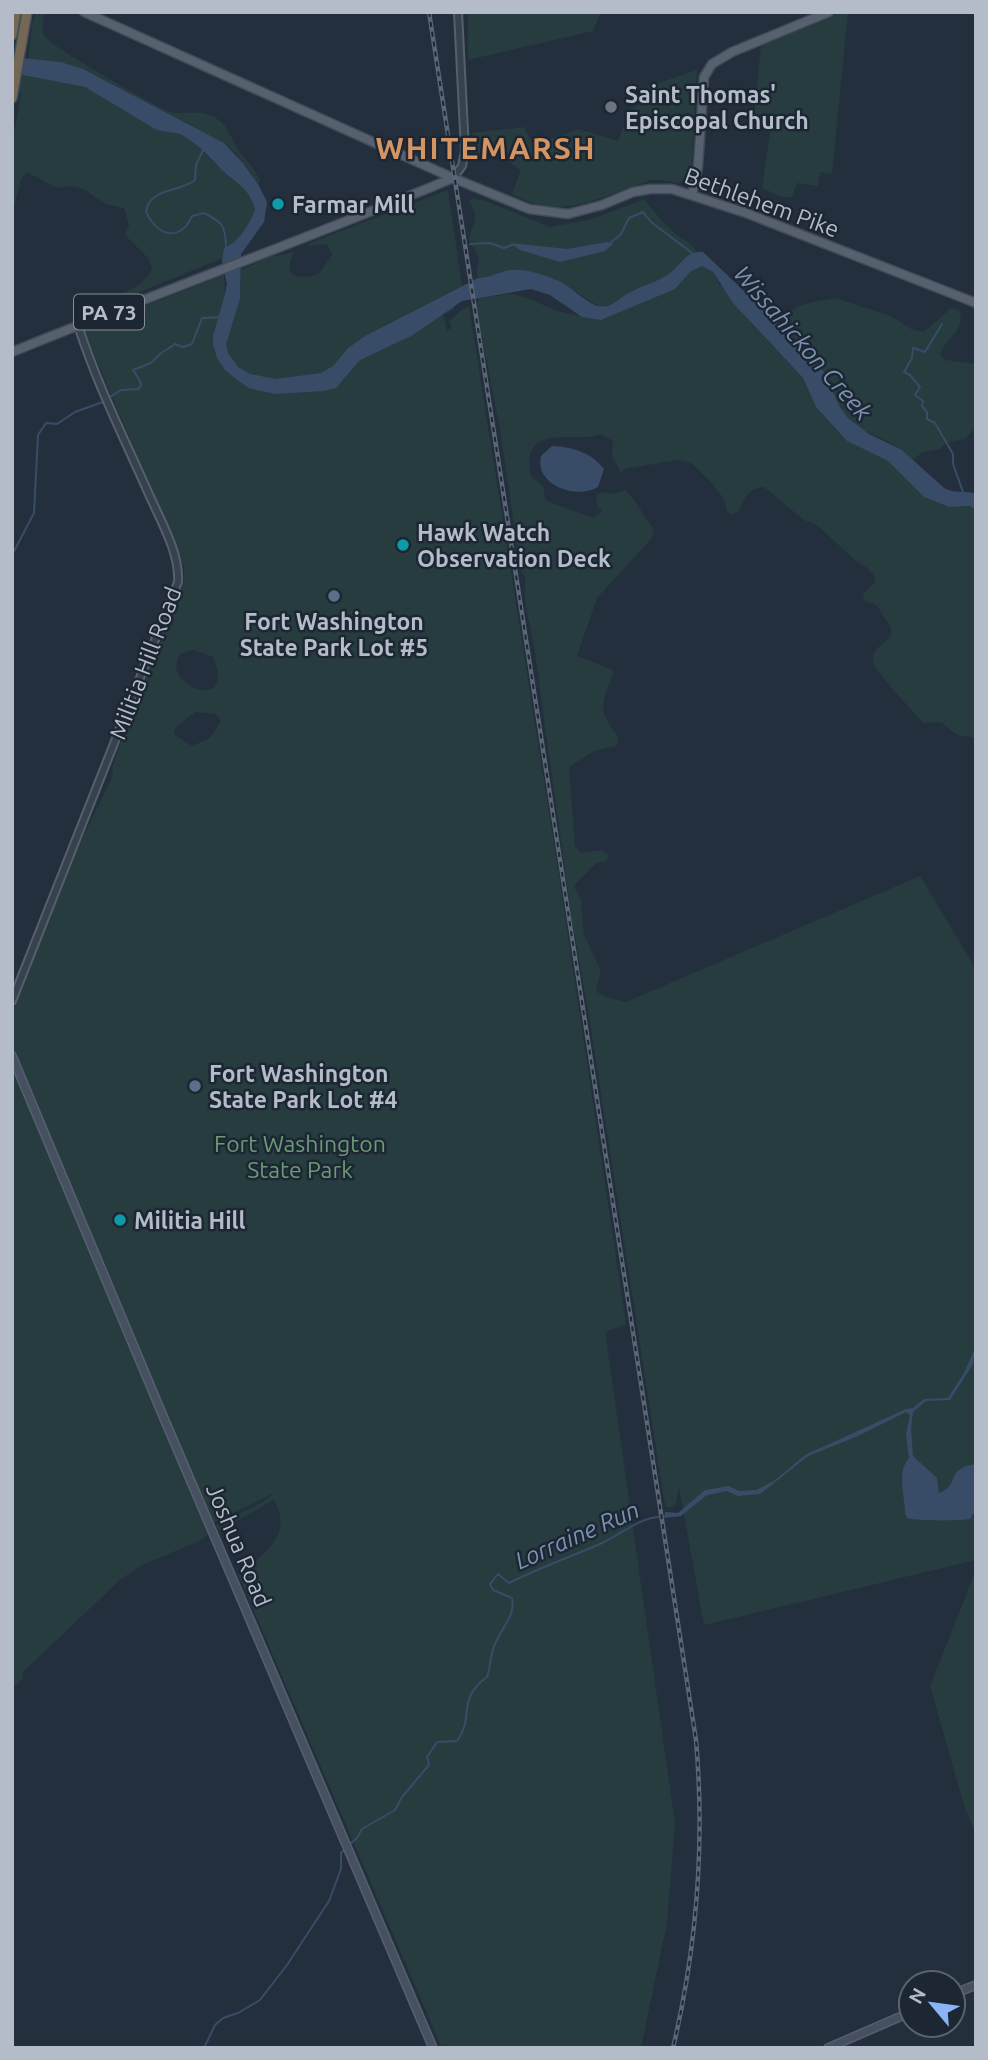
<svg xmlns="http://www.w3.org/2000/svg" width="988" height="2060" font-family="Ubuntu,sans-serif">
  <rect width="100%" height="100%" fill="#242f3e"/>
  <path fill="#263c3f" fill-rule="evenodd" d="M 36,12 L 45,12 C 43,20 40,31 46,38 C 53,47 159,109 171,112 C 188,115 196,109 214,117 C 228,124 231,139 239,151 C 247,162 256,169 260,182 L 258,184 C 250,171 237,152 225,144 C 215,137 204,134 194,127 L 83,69 L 61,62 L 28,59 L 32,25 Z
    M 468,12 L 601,12 L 593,31 L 468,60 Z
    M 838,12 L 848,12 L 832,174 L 820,172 L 818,186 L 797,183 L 792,197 L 782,197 L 762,188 L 770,132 L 753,127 L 761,44 Z
    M 697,70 L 691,179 C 677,186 667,179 653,180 C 645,181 635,186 627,189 C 584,204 556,217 512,194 L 521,170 L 494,152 L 472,160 L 470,154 L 472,133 L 524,127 L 533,145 L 579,129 L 618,141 L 630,109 L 648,101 L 647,87 Z
    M 12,73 L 85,87 L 155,129 C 164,133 174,131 182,135 C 197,144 207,156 220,168 C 235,183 248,186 255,209 L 249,225 L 223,258 L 132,295 L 116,299 L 116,296 C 131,291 144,284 152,269 L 148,258 L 125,235 L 129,225 L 124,208 L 105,204 L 84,189 L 71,186 L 57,188 L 27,172 L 22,177 L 12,214 L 12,145 L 21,93 L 12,91 Z
    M 448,190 L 462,286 L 365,336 L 348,348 L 452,296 L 454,309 L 443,315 L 447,331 L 452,327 L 449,322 L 460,311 L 469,306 L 560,882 L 626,1324 L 605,1332 L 675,1823 L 667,1923 L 641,2048 L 442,2048 L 238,1574 C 264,1554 294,1536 274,1500 L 219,1531 L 216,1527 L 217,1524 L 261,1503 L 276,1492 L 213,1523 L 209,1534 L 197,1542 L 142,1565 L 121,1579 L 23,1672 L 23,1678 L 12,1689 L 12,1012 L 76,851 L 112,778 L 113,765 L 124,733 L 184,582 L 184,567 L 84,330 L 224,275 L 227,337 L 240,299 L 241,270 L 263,259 L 294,252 C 282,276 297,281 319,274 L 332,255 L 327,244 L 309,246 L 310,243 ZM 194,650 L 213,657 C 237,712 168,688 177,661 C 179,653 186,651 194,650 ZM 195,712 L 215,714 L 221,721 L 210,738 L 192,746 L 174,734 L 175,728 Z
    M 472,198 L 486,201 L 550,227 L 592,219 L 644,199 C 653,210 664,224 675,233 C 683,240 691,242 697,251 C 683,256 679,267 668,275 C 656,283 640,286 628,293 C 620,298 614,305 604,306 C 592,307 575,288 562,283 C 547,276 526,268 509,270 C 497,272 492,277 478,278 C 475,270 478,268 479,261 C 479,252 472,247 469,240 C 472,222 481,220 469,201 Z
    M 702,266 L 713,272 L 718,282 L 751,323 L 803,378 L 816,407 L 847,441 L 888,461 L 924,497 L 949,507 L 970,506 L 976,511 L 976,738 L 957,735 L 941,722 L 924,723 C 915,713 873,671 873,660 C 872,642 903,641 886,620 C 883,616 881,610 877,606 C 873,602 867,603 863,600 L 864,593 L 875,582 L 873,574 L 867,568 L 856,561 L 817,525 L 804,520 L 764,487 C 746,488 745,501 737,513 L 731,514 L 727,511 L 724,499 L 710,481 L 691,463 L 678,460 L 624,469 L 621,472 L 612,457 L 613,441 L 601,434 C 575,445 519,420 531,476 L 544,488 L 544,496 L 547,501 L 593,518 L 602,512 L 597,505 L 596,495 L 602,492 L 612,494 L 625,490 L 634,500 L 654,530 L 651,539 L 597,598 L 577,656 L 613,670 L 614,672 C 608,689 597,704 608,722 C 612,730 617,732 619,742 L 616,746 L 594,751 L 569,767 L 575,846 L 581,853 L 601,850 L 609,855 L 606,861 L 596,863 L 574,886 L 581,899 L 584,935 L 600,969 C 602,978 595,983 597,992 L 608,998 L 626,1002 L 920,876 L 976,969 L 976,1560 L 704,1625 L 679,1487 L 676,1504 L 671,1507 L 666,1507 L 664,1500 L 589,1016 L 571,914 L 534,646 L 525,602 L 525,577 L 521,571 L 500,430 L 476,306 L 479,298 L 513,294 L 533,300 L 556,311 L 601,320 L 675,288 L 690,272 Z
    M 835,298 L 891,316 L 911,329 L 924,332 L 951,308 L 959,310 C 967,331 945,337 940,355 L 946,360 L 976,364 L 976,427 L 965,439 L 948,442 L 939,449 L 921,453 L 914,460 L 891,443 L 857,427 L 848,418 L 840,407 L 820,364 L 803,353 L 783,328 C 786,301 815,303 835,298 Z
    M 976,1570 L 976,1835 L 963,1802 L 930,1686 Z"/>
  <path fill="#394c67" d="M 12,57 L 61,62 L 83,69 L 224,143 L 243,163 L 258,184 L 267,202 L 264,222 L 241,254 L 240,299 L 226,344 L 228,353 L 238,367 L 250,374 L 276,379 L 321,373 L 333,366 L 348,348 L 365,336 L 478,278 C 492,277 496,273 509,270 C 526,268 545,275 561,282 C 574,288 591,310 607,306 C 614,304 619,299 625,295 C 639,286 656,283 669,274 C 681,265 686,250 703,252 L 783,328 L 803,353 L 820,364 L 840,407 L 848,418 L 869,434 L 902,450 L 944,488 C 955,494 965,490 976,494 L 976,511 L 970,506 L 949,507 L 924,497 L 888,461 L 847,441 L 816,407 L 803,378 L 733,303 L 713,272 L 702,266 L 690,272 L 675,289 L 601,320 L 582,317 L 550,295 L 531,289 L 462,301 L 413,335 L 360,360 L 336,388 L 323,391 L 275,394 L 249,388 L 240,382 L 225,370 L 217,358 L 213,344 L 213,336 L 225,294 L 227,284 L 222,261 L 224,248 C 237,244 251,223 255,209 C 248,186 235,183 220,168 C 208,155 197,144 182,135 C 174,131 164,133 155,129 L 85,87 L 12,73 Z
    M 607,242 L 613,244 L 605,251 L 560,262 L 520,250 L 510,243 L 567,249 Z
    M 552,446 C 572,447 591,452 604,469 L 598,487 C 576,500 534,485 541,456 Z
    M 976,1346 L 973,1364 L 950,1400 L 926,1401 L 913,1412 L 911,1428 L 913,1456 L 937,1478 L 939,1493 C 961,1485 944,1469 976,1464 L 976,1509 L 970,1519 C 962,1521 913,1521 907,1518 L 905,1513 C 905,1495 896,1473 909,1458 L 906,1435 L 910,1415 L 906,1412 L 858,1436 L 808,1456 L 760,1494 L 738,1496 L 727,1491 L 707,1495 L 681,1516 L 664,1518 L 665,1512 L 678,1513 L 705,1490 L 729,1486 L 739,1491 L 756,1490 L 774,1481 L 805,1455 L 906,1409 L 913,1408 L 924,1399 L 948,1398 L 964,1373 Z"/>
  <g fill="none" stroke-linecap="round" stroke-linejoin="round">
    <path stroke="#394c67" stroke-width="2" d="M 203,150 L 196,165 L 195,180 C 179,193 151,187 146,211 C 156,236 180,243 192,216 L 204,213 C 223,222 226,227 226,248
      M 470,244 L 490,243 L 504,248 L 512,245
      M 609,244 L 621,234 L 629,218 L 643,212 L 651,222 L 692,253
      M 942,324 L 925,352 L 913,348 L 912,358 L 904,372 L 910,375 L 920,387 L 915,395 L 923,401 L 922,406 L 927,412 L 927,419 L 935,423 L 953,454 L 953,464 L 963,492
      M 110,397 L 121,390 L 138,389 L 141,386 L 140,381 L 133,370 L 151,363 L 160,354 L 175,344 L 183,347 L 192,344 L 202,318 L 222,317
      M 12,555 L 34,513 L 38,435 L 46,423 L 57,424 L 75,412 L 103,402
      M 350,1844 L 357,1838 L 362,1829 L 395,1810 L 402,1797 L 429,1765 L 427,1757 L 437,1742 L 457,1741 C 475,1717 456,1699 487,1677 C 491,1666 490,1654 495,1644 C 501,1628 516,1616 512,1598 L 493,1590 L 490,1584 L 498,1574 L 509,1583 C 539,1568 570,1557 600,1544 C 620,1535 639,1518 659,1517
      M 204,2048 L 215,2025 L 223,2018 L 238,2013 L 260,2000 L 287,1965 L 329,1901 L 341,1869 L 341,1853 L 346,1848"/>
    <defs>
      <path id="tertiary" d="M 453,178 L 462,166 L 465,151 L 458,12
        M 12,1001 L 178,582 C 180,552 159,518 147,490 C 123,436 96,382 78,325"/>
      <path id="secondary" d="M 12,1056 L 163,1416 L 433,2048
        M 953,1994 L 976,1985
        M 828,2048 L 911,2012"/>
      <path id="primary" d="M 84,12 L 453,178 L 529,209 L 568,214 L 602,205 L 633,192 L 650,189 L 672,189 L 746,213 L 976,303
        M 692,195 L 698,167 L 704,77 L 712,64 L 732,52 L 829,12
        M 12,352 C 159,292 307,239 453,178"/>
      <path id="motorway" d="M 12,35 L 16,12
        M 12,98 L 27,12"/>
    </defs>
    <use href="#tertiary" stroke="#565f6c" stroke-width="10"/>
    <use href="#secondary" stroke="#565f6c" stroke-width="10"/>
    <use href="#primary" stroke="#414a57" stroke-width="11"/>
    <use href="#motorway" stroke="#434c59" stroke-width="12"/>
    <use href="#tertiary" stroke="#38414e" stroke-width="6"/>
    <use href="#secondary" stroke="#465061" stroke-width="7"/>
    <use href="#primary" stroke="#56606e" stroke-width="8"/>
    <use href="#motorway" stroke="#746855" stroke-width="9"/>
    <defs>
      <path id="rail" d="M 429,12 L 696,1740 C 705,1844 697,1946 673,2048"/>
    </defs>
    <use href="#rail" stroke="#5a6575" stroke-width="4.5"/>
    <use href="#rail" stroke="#1d2633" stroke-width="2" stroke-dasharray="5" stroke-linecap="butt"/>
  </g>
  <circle fill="#6b7280" stroke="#1d2633" stroke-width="2.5" cx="611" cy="107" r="7"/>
  <g fill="#0f9aa8" stroke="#1d2633" stroke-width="2.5">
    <circle cx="278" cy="204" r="7"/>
    <circle cx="403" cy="545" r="7"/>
    <circle cx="120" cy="1220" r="7"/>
  </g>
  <g fill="#5c6f8a" stroke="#1d2633" stroke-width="2.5">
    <circle cx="334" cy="596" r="7"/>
    <circle cx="195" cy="1086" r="7"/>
  </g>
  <g text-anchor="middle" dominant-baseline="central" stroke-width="5" stroke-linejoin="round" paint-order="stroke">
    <rect fill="#1d2633" stroke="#878f9c" stroke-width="2" x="74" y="294.5" width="70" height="35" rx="5"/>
    <g font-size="21" font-weight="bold" fill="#b4bcc9">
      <text x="109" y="312">PA 73</text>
    </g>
    <g font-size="23" font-weight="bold" fill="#b4bcc9" stroke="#1d2633" text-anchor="start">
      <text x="625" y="94">Saint Thomas'<tspan x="625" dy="26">Episcopal Church</tspan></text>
      <text x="292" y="204">Farmar Mill</text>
      <text x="417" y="532">Hawk Watch<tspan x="417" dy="26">Observation Deck</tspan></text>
      <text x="334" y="621" text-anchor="middle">Fort Washington<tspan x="334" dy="26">State Park Lot #5</tspan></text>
      <text x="209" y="1073">Fort Washington<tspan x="209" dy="26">State Park Lot #4</tspan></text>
      <text x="134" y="1220">Militia Hill</text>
    </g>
    <g font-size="23" fill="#b4bcc9" stroke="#1d2633">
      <text transform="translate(762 202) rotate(20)">Bethlehem Pike</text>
      <text transform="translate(145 663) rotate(-69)">Militia Hill Road</text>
      <text transform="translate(239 1545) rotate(67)">Joshua Road</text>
    </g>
    <g font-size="23" fill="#6b9a76" stroke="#1d2633">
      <text x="300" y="1143">Fort Washington<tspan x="300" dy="26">State Park</tspan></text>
    </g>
    <g font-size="24" font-style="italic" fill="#7c92b1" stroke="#1d2633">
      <text transform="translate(803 343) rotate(49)">Wissahickon Creek</text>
      <text transform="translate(577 1535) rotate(-24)">Lorraine Run</text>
    </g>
    <g font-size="30" font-weight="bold" letter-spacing="2" fill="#d59563" stroke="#1d2633">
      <text x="486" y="148">WHITEMARSH</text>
    </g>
  </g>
  <rect width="988" height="2060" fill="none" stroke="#b4bcc9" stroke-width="28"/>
  <g transform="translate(932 2004) rotate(299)"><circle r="33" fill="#1d2633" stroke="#59626f" stroke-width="2"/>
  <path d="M0-5L12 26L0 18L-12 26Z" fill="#8ab4f8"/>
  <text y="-10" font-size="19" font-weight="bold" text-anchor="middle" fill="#b4bcc9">N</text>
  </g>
</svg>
